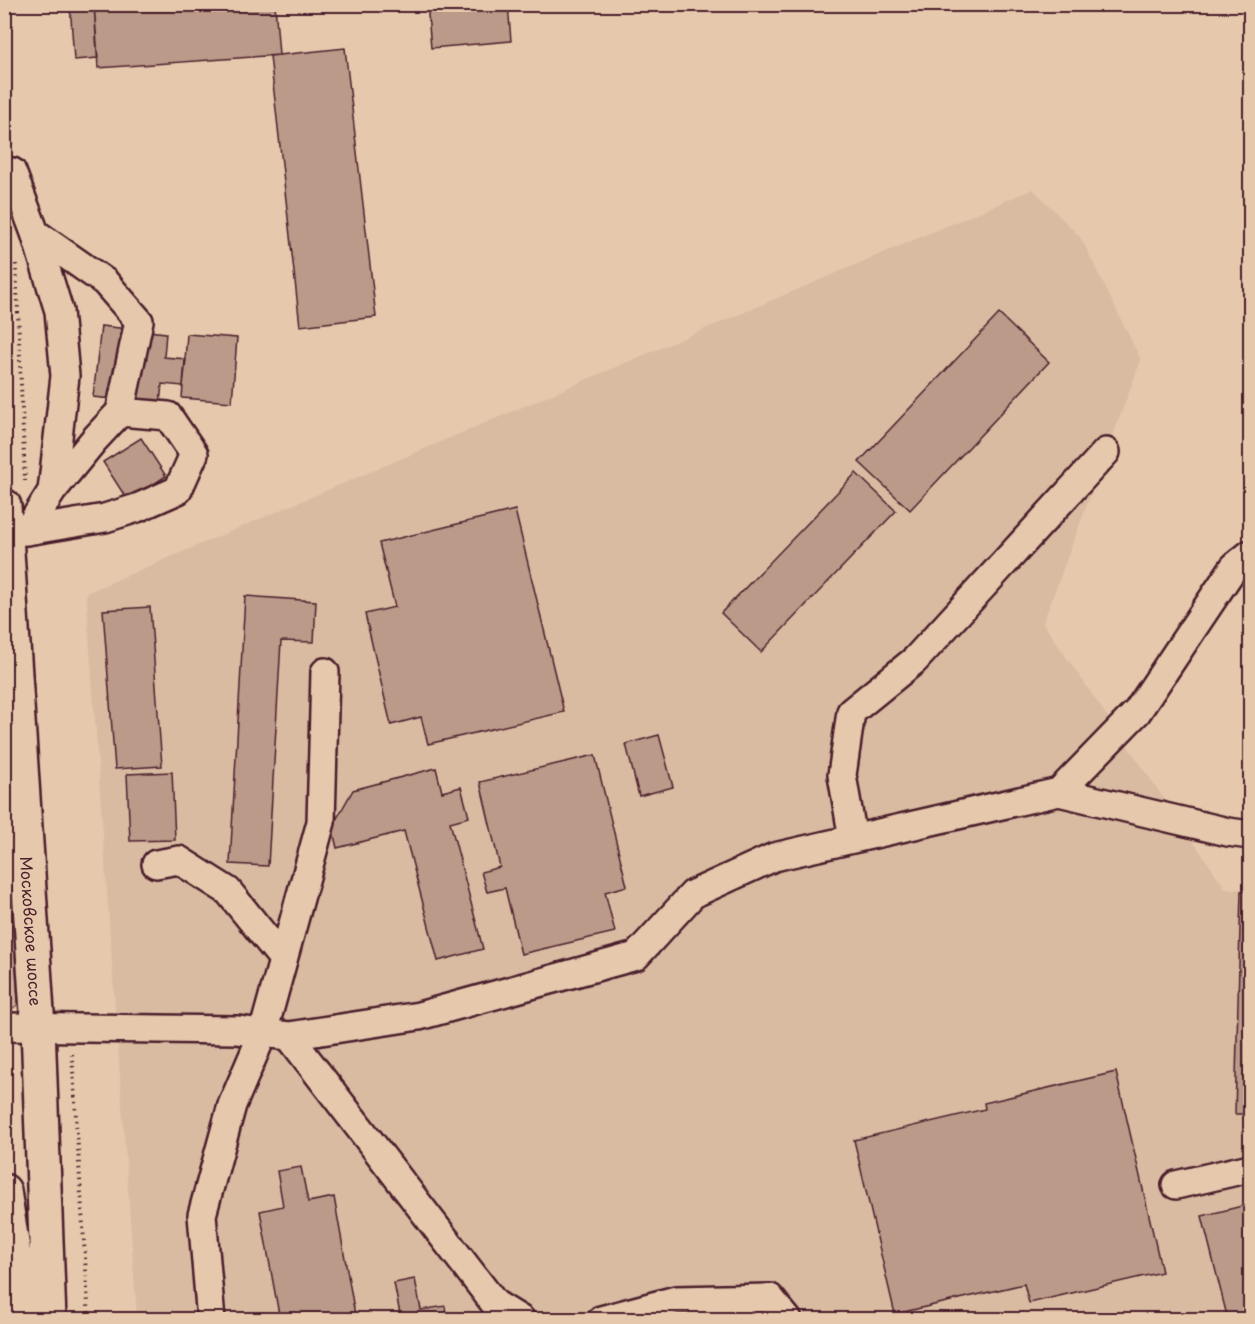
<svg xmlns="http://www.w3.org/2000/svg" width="1255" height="1324" font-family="'Playpen Sans',sans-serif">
  <rect width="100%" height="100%" fill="#e6c9ad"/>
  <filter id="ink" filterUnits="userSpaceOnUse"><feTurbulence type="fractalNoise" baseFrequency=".0167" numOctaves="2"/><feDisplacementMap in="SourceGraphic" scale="12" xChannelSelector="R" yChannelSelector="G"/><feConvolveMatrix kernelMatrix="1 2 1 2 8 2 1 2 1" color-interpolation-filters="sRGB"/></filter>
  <g filter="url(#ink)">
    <path fill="#d9bba2" d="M 1033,189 L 1081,238 L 1141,360 L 1043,623 L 1226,889 L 1250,889 L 1250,1319 L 137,1319 L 86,593 Z"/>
    <path fill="#cdad98" stroke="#8c6662" stroke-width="1.5" d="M 5,905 L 10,908 L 13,915 L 18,998 L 17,1005 L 12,1009 L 4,1010 Z"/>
    <path fill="#bb9a89" stroke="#4a1f2b" stroke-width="1.5" d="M 70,4 L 94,4 L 98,58 L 74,60 Z
      M 94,4 L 275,4 L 279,55 L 98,68 Z
      M 427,4 L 508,4 L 511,41 L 431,48 Z
      M 345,48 L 376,317 L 300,326 L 270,56 Z
      M 999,314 L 1049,362 L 910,510 L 859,462 Z
      M 101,326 L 166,333 L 164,357 L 186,359 L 183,386 L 162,384 L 160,404 L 93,397 Z
      M 187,334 L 237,338 L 232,402 L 182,398 Z
      M 141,438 L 166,476 L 128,501 L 103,462 Z
      M 856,473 L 896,511 L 761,652 L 721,613 Z
      M 515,510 L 564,712 L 428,744 L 421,717 L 391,725 L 365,614 L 395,607 L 379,543 Z
      M 245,596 L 316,601 L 314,642 L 281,641 L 268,866 L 230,864 Z
      M 150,607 L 162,766 L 115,769 L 103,610 Z
      M 659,735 L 673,787 L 639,796 L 626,744 Z
      M 595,755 L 627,886 L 605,892 L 615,932 L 521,954 L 505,888 L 487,892 L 481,872 L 500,867 L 480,782 Z
      M 436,768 L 442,792 L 461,787 L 469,817 L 450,822 L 483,949 L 438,961 L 404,831 L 337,848 L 332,827 L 353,790 Z
      M 172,772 L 175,840 L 130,841 L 127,774 Z
      M 1241,891 L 1250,891 L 1250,1114 L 1235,1114 Z
      M 1116,1072 L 1162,1272 L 1029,1303 L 1024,1284 L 895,1314 L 854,1140 L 985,1109 L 984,1103 Z
      M 301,1167 L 308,1202 L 334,1197 L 356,1320 L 280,1320 L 260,1211 L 283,1206 L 277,1171 Z
      M 1250,1204 L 1250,1320 L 1228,1320 L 1202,1216 Z
      M 415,1279 L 421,1310 L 445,1306 L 447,1320 L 376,1320 L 400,1314 L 394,1283 Z
      M 737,1311 L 738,1320 L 686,1320 Z"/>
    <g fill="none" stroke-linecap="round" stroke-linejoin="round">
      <defs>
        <path id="minor" d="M 4,171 L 12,172 L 35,233 L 59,311 L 65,376 L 52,491 L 27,531 L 7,532
          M 35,233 L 105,282 L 139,321 L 120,412 L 94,440 L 52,491
          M 27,531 L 105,518 L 137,508 L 178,490 L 194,454 L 168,416 L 120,412
          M 1059,792 L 1228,832 L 1250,835
          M 853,839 L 842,775 L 851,712 L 915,660 L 1106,452
          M 156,864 L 179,860 L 228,891 L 283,959
          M 4,870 L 28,868
          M 4,1027 L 237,1030 L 289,1036 L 495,1304 L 521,1320
          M 289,1036 L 419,1016 L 636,956 L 693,894 L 774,857 L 1059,792 L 1137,712 L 1234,567 L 1250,554
          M 1176,1185 L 1250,1168
          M 211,1320 L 202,1215 L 232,1105 L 263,1033 L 321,822 L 325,672
          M 601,1320 L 676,1300 L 770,1298 L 788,1320"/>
        <g id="major">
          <path id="s1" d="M 4,506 L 38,1027 L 49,1320"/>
          <path d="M 4,1191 L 24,1320"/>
        </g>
      </defs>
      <use href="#minor" stroke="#4a1f2b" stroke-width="32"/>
      <use href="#major" stroke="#4a1f2b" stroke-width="38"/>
      <path stroke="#4a1f2b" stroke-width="4" stroke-dasharray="1.5 4.5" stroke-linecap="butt" d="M 4,54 L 11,146
        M 16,264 L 25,481
        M 72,1054 L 89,1320"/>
      <use href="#minor" stroke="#e6c9ad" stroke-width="27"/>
      <use href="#major" stroke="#e6c9ad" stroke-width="33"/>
    </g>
  </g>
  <g text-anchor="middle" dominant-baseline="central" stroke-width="6" stroke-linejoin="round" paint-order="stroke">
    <g font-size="16" fill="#4a1f2b" stroke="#e6c9ad">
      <text stroke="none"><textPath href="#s1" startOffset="426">Московское шоссе</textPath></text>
    </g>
  </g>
  <rect width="1255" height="1324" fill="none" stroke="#e6c9ad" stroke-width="24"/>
  <rect x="12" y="12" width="1231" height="1300" fill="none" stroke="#4a1f2b" stroke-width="2" filter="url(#ink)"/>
</svg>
